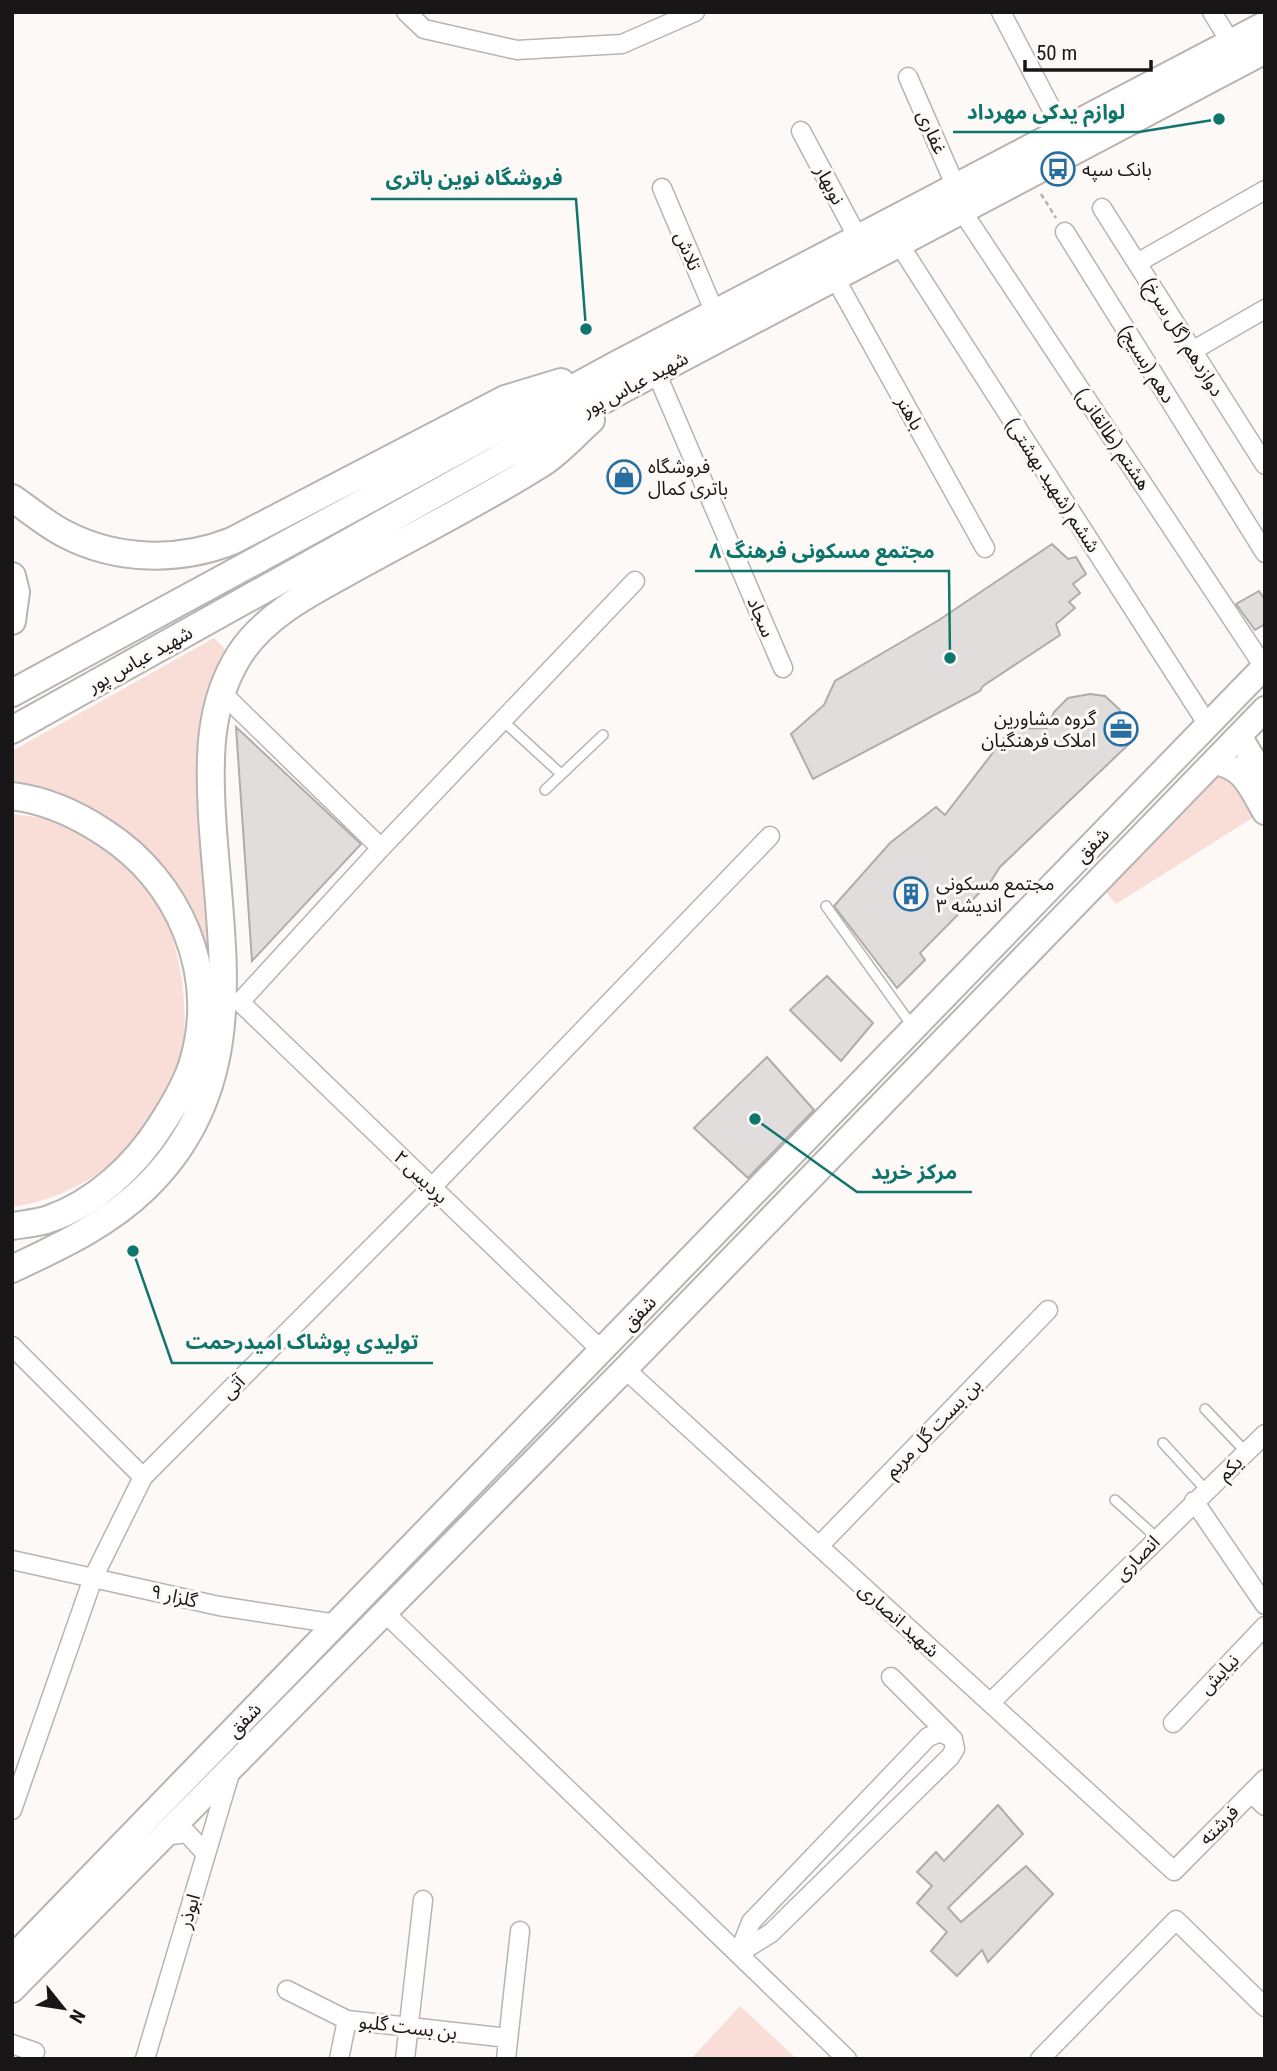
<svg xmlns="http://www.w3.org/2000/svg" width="1277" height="2071" font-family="'Roboto Condensed','Noto Sans Arabic',sans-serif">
  <rect width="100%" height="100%" fill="#fdf9f7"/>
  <path fill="#f9ded7" d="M 214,638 L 230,654 L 206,839 L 209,981 C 205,961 203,937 195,918 C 162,838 92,800 12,780 L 12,751 Z
    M 1219,767 L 1257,815 L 1116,904 L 1101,886 Z
    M 12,814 C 26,816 41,817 54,821 C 68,824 108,847 119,857 C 133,870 153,894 162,911 C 181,949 192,1020 179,1062 C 153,1140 93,1195 12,1207 Z
    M 740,2006 L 797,2059 L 691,2059 Z"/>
  <path fill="#e1dddc" stroke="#b0acab" stroke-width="2" d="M 1052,544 L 1068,559 L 1076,557 L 1086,574 L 1073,584 L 1080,593 L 1069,602 L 1075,608 L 1056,624 L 1060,635 L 983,686 L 980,691 L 813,779 L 791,734 L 824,705 L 835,681 L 939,620 Z
    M 1259,591 L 1265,600 L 1265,624 L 1255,630 L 1236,604 Z
    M 1090,694 L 1105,696 L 1120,710 L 1120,719 L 1132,730 L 1130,743 L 1000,867 L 991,881 L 920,953 L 925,960 L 897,988 L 834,906 L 890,843 L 936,807 L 945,815 L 1011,729 L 1047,728 L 1054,712 L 1068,698 Z
    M 236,727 L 361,844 L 252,961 Z
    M 827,976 L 873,1023 L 841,1061 L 790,1010 Z
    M 767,1057 L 814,1110 L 748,1178 L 694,1128 Z
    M 998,1805 L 1023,1834 L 948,1908 L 961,1922 L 1026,1866 L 1053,1894 L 988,1962 L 982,1950 L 957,1976 L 931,1951 L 947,1932 L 917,1903 L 932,1886 L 917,1872 L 936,1852 L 944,1861 Z"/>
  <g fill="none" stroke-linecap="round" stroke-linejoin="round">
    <defs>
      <path id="lane" d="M 502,720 L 561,774
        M 545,790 L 603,735
        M 826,906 L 913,1027
        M 1205,1409 L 1246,1452
        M 1163,1443 L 1206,1490
        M 1115,1500 L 1157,1538"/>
      <path id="street" d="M 406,12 L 424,29 L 517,50 L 622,44 L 695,12
        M 1001,12 L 1063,131
        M 1212,12 L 1231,43
        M 908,77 L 956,187
        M 801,131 L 858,238
        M 662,188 L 715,313
        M 1102,208 L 1265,465
        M 962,211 L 1264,667
        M 1065,232 L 1265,553
        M 899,244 L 1208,725
        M 1137,263 L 1265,190
        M 835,278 L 985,548
        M 1192,351 L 1265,309
        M 656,372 L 783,668
        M 222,693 L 381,848 L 240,1002 L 602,1351
        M 381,848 L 635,581
        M 12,1346 L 143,1477
        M 625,1369 L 1174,1871 L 1265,1779
        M 1194,1501 L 1265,1605
        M 819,1546 L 1048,1310
        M 12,1560 L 219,1606 L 337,1624
        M 383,1611 L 847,2059
        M 891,1677 L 950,1736
        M 990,1703 L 1265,1434
        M 1173,1723 L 1265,1626
        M 941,1732 L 953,1739 L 955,1749 L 950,1757 L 771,1933 L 739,1953 L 751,1922 L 928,1737 Z
        M 1251,1793 L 1265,1806
        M 12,1810 L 93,1578 L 143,1477 L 432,1187 L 770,836
        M 163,1836 L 187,1833 L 206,1854
        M 287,1990 L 347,2020 L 508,2038
        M 12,2044 L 35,2052
        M 145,2059 L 231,1770
        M 339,2059 L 347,2020
        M 405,2059 L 423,1900
        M 506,2059 L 520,1931
        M 1040,2059 L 1176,1920 L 1265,2007"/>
      <path id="secondary" d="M 1239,736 L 1265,779
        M 1214,762 C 1245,767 1250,787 1265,812
        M 12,1958 L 1265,666
        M 12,1990 L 625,1369 L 1265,709"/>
      <path id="primary" d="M 12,498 C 30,510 47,525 65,534 C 117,561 179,562 232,541 L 505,399 L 561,382
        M 12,576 L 16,592 L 12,621
        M 12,693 L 616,365 L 1265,25
        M 12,730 L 627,387 L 1265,50
        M 12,796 C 45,800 78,815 105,833 C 179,881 218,971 194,1059 C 188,1082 174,1105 161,1125 C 135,1166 95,1203 49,1219 C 38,1223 24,1224 12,1226
        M 12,1269 C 58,1247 107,1225 144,1189 C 253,1085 220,950 212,815 C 209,760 208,704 240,654 C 268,611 320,588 364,563 C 422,531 482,501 539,465 C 558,454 574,435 591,420"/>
    </defs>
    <use href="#lane" stroke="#b8b4b3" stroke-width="12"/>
    <use href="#street" stroke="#b8b4b3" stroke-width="21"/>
    <use href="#secondary" stroke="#b8b4b3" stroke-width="28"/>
    <use href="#primary" stroke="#b8b4b3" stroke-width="30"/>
    <path stroke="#b4b1b0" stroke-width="2.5" stroke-dasharray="5 3.5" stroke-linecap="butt" d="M 1041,194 L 1056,218"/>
    <use href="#lane" stroke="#fff" stroke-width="9"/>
    <use href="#street" stroke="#fff" stroke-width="18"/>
    <use href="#secondary" stroke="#fff" stroke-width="24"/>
    <use href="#primary" stroke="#fff" stroke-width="26"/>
  </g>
  <defs>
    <symbol id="bus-ring" viewBox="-11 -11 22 22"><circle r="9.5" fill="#fdf9f7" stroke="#276ea3" stroke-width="1.5"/><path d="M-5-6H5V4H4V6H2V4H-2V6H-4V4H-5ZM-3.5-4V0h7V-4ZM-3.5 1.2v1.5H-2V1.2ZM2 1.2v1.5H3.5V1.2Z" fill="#276ea3"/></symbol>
    <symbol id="shop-ring" viewBox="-11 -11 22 22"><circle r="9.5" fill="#fdf9f7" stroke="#276ea3" stroke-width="1.5"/><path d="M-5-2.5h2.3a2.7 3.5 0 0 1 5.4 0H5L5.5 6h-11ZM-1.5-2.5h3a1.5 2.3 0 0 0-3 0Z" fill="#276ea3"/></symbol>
    <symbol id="office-ring" viewBox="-11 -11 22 22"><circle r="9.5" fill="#fdf9f7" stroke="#276ea3" stroke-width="1.5"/><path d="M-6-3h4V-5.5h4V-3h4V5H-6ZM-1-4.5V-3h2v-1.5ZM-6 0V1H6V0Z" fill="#276ea3"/></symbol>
    <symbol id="building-ring" viewBox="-11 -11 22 22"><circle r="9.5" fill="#fdf9f7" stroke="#276ea3" stroke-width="1.5"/><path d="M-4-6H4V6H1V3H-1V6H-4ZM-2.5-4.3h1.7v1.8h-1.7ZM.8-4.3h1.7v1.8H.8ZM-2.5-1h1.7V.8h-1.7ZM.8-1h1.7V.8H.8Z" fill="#276ea3"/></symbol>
  </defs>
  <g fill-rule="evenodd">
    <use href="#bus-ring" x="1039" y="150" width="38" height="38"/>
    <use href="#shop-ring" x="605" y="458" width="38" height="38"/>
    <use href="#office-ring" x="1102" y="710" width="38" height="38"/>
    <use href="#building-ring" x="892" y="875" width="38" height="38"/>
  </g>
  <g text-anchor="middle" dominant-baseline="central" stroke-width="6" stroke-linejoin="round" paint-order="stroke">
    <g font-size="19" fill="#181616" stroke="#fdf9f7">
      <text transform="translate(932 132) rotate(66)">غفاری</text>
      <text transform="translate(830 185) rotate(62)">نوبهار</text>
      <text transform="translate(688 251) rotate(67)">تلاش</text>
      <text transform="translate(1183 337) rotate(58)">دوازدهم (گل سرخ)</text>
      <text transform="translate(1147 364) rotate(58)">دهم (بسیج)</text>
      <text transform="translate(635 384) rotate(-28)">شهید عباس پور</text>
      <text transform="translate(910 413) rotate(61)">باهنر</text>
      <text transform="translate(1113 439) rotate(56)">هشتم (طالقانی)</text>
      <text transform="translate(1053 485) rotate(57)">ششم (شهید بهشتی)</text>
      <text transform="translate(761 617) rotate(67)">سجاد</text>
      <text transform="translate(140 659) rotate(-29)">شهید عباس پور</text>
      <text transform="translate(1092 845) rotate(-46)">شفق</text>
      <text transform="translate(421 1177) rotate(44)">پردیس ۲</text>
      <text transform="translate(639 1313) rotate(-46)">شفق</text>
      <text transform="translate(233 1387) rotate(-45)">آتی</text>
      <text transform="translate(933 1428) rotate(-46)">بن بست گل مریم</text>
      <text transform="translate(1230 1468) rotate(-44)">یکم</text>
      <text transform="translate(1137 1558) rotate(-45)">انصاری</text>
      <text transform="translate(174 1596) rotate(13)">گلزار ۹</text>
      <text transform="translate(899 1620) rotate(42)">شهید انصاری</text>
      <text transform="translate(1219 1674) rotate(-46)">نیایش</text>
      <text transform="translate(244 1720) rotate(-46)">شفق</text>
      <text transform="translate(1219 1825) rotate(-45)">فرشته</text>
      <text transform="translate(189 1911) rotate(-73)">ابوذر</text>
      <text transform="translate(408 2027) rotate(7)">بن بست گلبو</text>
    </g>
    <g font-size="19" fill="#181616" stroke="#fdf9f7" text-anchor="start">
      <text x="1082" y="169">بانک سپه</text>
      <text x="648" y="466">فروشگاه<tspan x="648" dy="22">باتری کمال</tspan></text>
      <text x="1096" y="718" text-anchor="end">گروه مشاورین<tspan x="1096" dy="22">املاک فرهنگیان</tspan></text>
      <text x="936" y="883">مجتمع مسکونی<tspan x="936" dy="22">اندیشه ۳</tspan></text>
    </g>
  </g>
  <path fill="none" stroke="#0f766e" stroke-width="2.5" d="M1219 119L1139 132H953M586 329L576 199H371M950 658L949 571H695M755 1119L857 1192H972M133 1251L172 1363H433"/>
  <g fill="#0f766e" stroke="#fdf9f7" stroke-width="2.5">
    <circle cx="1219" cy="119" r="7"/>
    <circle cx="586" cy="329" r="7"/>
    <circle cx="950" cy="658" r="7"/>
    <circle cx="755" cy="1119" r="7"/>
    <circle cx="133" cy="1251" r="7"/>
  </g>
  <g font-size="21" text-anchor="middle" font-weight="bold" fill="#0f766e" stroke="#fdf9f7" stroke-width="6" stroke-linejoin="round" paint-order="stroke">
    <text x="1046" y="119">لوازم یدکی مهرداد</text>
    <text x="474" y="185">فروشگاه نوین باتری</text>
    <text x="822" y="558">مجتمع مسکونی فرهنگ ۸</text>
    <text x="914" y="1179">مرکز خرید</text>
    <text x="302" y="1349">تولیدی پوشاک امیدرحمت</text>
  </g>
  <rect width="1277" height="2071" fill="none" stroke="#181616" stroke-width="28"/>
  <g transform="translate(63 2008) rotate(120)" stroke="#fdf9f7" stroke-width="5" paint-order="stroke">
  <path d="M0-5L12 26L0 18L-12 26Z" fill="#181616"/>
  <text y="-10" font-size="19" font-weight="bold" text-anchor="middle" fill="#181616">N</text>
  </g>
  <path d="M1025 60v10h126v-10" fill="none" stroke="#181616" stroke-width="3.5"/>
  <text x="1036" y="60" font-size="21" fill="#181616" stroke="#fdf9f7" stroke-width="5" paint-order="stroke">50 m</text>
</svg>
